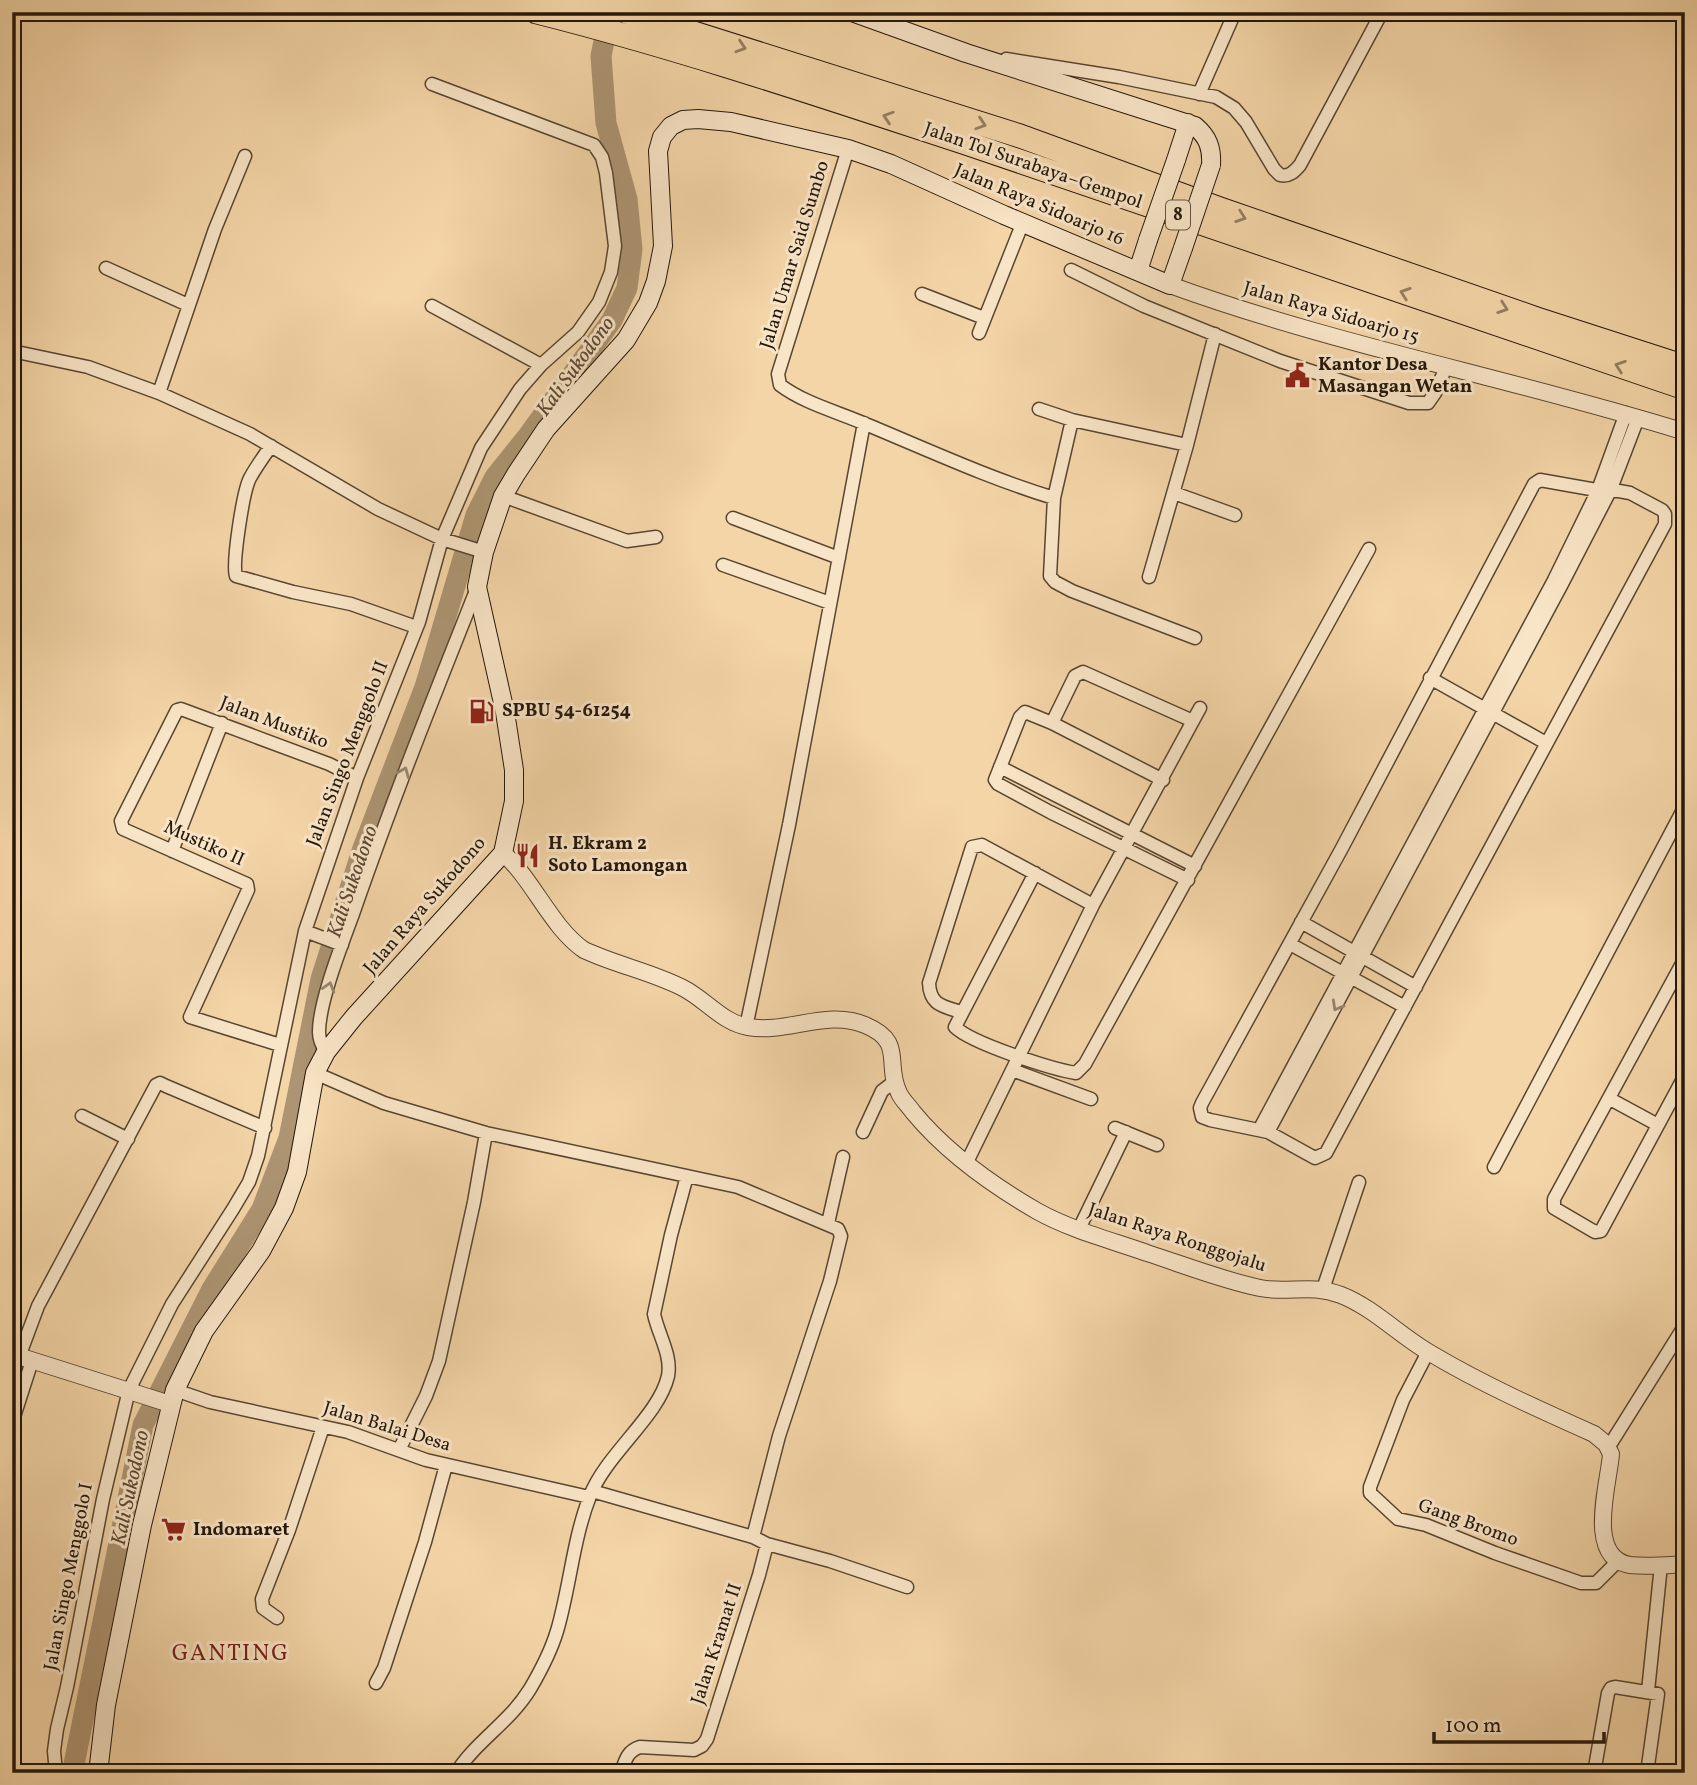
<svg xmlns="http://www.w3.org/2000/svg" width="1697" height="1785" font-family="Vollkorn,serif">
  <rect width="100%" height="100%" fill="#f4d5a7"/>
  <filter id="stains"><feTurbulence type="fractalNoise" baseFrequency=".00286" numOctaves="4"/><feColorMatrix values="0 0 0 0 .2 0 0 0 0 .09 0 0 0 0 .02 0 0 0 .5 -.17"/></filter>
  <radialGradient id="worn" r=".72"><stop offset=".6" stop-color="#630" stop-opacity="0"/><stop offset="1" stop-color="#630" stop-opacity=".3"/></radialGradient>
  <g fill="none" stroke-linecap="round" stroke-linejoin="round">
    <path stroke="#ad9472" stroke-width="21" d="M 74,1773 L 74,1764 L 143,1425 L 212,1289 L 262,1209 L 289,1138 L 321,979 L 363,848 L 425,687 L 476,515 L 495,477 L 528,436 L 612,320 L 627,288 L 632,249 L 627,199 L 606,123 L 601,56 L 610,12"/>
    <defs>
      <path id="minor" d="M 1006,59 L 1119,77 L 1216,97 L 1234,108 L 1246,122 L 1274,169 L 1280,175 C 1289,177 1294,172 1300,165 L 1382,12
        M 1199,94 L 1235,12
        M 848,149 L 778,374 L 780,385 C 804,403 835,411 863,423 C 926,449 988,478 1054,498
        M 106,268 L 188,305
        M 1071,270 L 1144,306 L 1280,361 L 1409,403 L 1428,403 L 1435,393 L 1446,367
        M 922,294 L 984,318
        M 432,306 L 541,365
        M 979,333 L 1023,222
        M 12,351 L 88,367 L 159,393 L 250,434 L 378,509 L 442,539 L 484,552
        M 159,393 L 215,229 L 245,156
        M 1039,409 L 1072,420 L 1187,445
        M 1072,420 L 1054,498 L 1050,576 L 1055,582 L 1072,591 L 1195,638
        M 271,446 C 264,456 256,467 250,478 C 243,491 232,564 236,576 L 293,592 L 351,604 L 416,627
        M 1540,480 L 1602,491 L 1619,491 L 1630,493 L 1662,510 L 1665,514 L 1665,524 L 1326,1153 L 1315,1158 L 1268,1132 L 1210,1120 L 1202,1117 L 1200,1108 L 1202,1103 L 1342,848 L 1534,484 Z
        M 1174,493 L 1235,515
        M 503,496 L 627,541 L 656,537
        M 733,518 L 839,558
        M 723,565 L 830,603
        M 1149,577 L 1187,445 L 1215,334
        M 1430,678 L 1546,743
        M 1052,723 L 1075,676 L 1083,672 L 1193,721
        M 1000,767 L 1195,866
        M 1163,780 L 1052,723 L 1025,712 L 1020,717 L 995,780 L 998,784 L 1050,812 L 1188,880
        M 172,851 L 222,723
        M 1035,873 L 955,1027 C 971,1043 1051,1069 1076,1073 L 1085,1064 L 1369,549
        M 1301,922 L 1416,987
        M 305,931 L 342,945
        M 1290,944 L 1405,1007
        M 1685,958 L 1554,1199 L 1554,1208 L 1595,1232 L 1601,1231 L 1685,1075
        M 961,1012 C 942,1006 930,1005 929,983 L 972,847 L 982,845 L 1093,905
        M 746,1027 L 789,825 L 864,423
        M 280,1045 L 190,1017 L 248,890 L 247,884 L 123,829 L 121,821 L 177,710 L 181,709 L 329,764 L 357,778
        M 326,1052 C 322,1046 319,1040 319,1032 C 319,1002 342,944 353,914 C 391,804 434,696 477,588
        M 1012,1070 L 1091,1099
        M 315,1073 L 384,1103 L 486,1133 L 738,1187 L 838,1229 L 841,1236 L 830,1281 L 779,1436 L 753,1537
        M 1610,1099 L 1658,1125
        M 82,1116 L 128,1139
        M 1115,1128 L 1157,1145
        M 1259,1130 L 1554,580 L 1598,490 L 1626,413
        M 863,1132 L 882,1091 L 895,1081
        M 1268,1132 L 1562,584 L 1610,491 L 1638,418
        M 966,1164 L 1093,905 L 1200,708
        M 1494,1167 L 1685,806
        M 828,1223 L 843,1157
        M 1079,1229 L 1126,1132
        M 1323,1289 L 1359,1182
        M 1428,1352 L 1403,1400 L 1370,1487 L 1370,1493 L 1398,1519 L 1426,1525 L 1495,1553 L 1581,1583 L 1596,1583 L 1618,1561
        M 19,1357 L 38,1306 L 156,1085 L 160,1083 L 166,1086 L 265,1128
        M 175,1390 L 210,1402 L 348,1432 L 426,1460 L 589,1497
        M 12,1423 L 32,1361
        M 1608,1448 L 1685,1325
        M 399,1450 L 426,1396 L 439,1361 L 474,1202 L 486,1133
        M 592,1491 L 753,1537 L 767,1544 L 830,1561 L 907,1587
        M 277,1618 L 263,1608 L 262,1599 L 289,1530 L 323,1427
        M 376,1683 L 384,1668 L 425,1542 L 446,1465
        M 1648,1691 L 1661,1565
        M 56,1773 L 54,1751 L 57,1729 L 67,1687 L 103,1499 L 129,1390 L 172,1304 L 233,1209 L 249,1182 L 258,1156 L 305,931 L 357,778 L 419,622 L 442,539 L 481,448 L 520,389 L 541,365 L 578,332 L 599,302 L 611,272 L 615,246 L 606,173 L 602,157 L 594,145 L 432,84
        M 456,1773 C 476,1741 509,1723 530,1689 C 540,1672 551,1651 557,1631 C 570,1587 573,1539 590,1496 C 606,1454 659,1416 668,1376 C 672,1355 658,1334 654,1314 L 671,1235 L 687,1176
        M 621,1773 C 625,1761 627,1751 640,1747 L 694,1750 L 702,1746 L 707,1739 L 759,1575 L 767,1544
        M 1594,1773 L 1608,1693 L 1611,1688 L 1615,1687 L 1658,1694 L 1647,1773"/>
      <path id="tertiary" d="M 1170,285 C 1338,346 1515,379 1685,432
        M 503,853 C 534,881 551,927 584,950 C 616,965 652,972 683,988 C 705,999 723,1023 748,1027 C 787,1034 827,1009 865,1025 C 906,1042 884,1063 899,1093 C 902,1100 909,1106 913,1112 C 946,1152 992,1185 1037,1211 C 1071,1230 1110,1240 1147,1253 C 1184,1265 1222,1280 1260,1288 C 1289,1294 1310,1283 1341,1295 C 1374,1308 1400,1336 1430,1353 C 1482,1384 1538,1409 1594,1434 L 1606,1444 L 1611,1454 C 1609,1483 1585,1558 1630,1565 C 1648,1567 1667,1565 1685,1564
        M 12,1354 L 170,1404"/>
      <path id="secondary" d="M 852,12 L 966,53 L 1195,126 C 1208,137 1212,148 1211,165
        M 1176,160 L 1188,123
        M 1138,271 L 1148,240
        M 98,1773 L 106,1705 L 142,1525 L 175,1390 L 204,1331 L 261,1251 L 284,1208 L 297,1172 L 315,1073 L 326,1052 L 354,1017 L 503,853 L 514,801 L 514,770 L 505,712 L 477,587 L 484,552 L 503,496 L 516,474 L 546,429 L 626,340 L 648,303 L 656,281 L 663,246 L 658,151 L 662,137 L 671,126 L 683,120 L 698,119 L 731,122 L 848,149 L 891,164 L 1004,215 L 1170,285 L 1183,248"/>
      <path id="motorway" d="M 537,12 C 684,49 828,98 972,145 C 1210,224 1447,308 1685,388
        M 627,12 L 1020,136 L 1220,209 L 1537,319 L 1685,367"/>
    </defs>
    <use href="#minor" stroke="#574631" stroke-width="15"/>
    <use href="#tertiary" stroke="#574631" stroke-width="18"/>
    <use href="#secondary" stroke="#23160a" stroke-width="20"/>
    <use href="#motorway" stroke="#23160a" stroke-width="25"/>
    <use href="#minor" stroke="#f8e4c6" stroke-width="12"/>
    <use href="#tertiary" stroke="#f8e4c6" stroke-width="16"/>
    <use href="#secondary" stroke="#f8e4c6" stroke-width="18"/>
    <use href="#motorway" stroke="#f4d5a7" stroke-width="23"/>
    <defs>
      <path id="secondary-bridge" d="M 1148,240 L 1176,160
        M 1183,248 L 1211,165"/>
    </defs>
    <use href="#secondary-bridge" stroke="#23160a" stroke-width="20" stroke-linecap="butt"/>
    <use href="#secondary-bridge" stroke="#f8e4c6" stroke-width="18"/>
  </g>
  <defs><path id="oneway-chevron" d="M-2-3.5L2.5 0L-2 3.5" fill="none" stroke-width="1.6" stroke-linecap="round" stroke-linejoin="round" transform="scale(1.75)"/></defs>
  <g stroke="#967f60">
    <use href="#oneway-chevron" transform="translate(741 47) rotate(18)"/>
    <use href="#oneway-chevron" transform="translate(888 117) rotate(-162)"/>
    <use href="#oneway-chevron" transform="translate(981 124) rotate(18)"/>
    <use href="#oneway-chevron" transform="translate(1241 217) rotate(19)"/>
    <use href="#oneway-chevron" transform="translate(1405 293) rotate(-161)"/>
    <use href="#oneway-chevron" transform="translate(1503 308) rotate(19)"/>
    <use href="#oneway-chevron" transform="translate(1620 366) rotate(-161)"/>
  </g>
  <g stroke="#988771">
    <use href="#oneway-chevron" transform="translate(404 772) rotate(-68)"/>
    <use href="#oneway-chevron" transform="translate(329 987) rotate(-73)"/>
    <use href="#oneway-chevron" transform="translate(1337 1006) rotate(119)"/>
  </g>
  <defs>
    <symbol id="civic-bare" viewBox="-9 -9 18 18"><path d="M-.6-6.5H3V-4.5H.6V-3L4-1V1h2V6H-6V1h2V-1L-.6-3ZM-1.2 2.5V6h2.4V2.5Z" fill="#8f2418" stroke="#f8e4c6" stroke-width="2.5" paint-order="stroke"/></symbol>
    <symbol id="fuel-bare" viewBox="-9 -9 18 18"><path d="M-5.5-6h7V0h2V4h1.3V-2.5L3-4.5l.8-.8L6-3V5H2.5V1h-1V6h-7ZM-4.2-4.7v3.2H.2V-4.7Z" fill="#8f2418" stroke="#f8e4c6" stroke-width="2.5" paint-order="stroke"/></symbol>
    <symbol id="restaurant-bare" viewBox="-9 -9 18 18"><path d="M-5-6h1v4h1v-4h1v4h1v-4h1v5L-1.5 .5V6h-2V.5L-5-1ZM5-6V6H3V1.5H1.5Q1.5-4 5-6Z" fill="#8f2418" stroke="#f8e4c6" stroke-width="2.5" paint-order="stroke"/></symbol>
    <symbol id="supermarket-bare" viewBox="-9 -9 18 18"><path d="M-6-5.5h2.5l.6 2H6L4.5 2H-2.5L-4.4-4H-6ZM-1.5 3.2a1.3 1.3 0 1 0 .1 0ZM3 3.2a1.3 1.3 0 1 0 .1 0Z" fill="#8f2418" stroke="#f8e4c6" stroke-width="2.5" paint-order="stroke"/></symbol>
  </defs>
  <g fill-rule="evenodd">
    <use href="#civic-bare" x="1280" y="358" width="35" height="35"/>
    <use href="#fuel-bare" x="464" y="694" width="35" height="35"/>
    <use href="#restaurant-bare" x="510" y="838" width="35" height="35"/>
    <use href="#supermarket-bare" x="156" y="1512" width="35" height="35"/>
  </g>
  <g text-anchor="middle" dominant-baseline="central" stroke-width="6" stroke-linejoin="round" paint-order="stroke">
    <rect fill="#f8e4c6" stroke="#635442" stroke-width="2" x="1166" y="200.5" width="24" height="29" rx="5"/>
    <g font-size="18" font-weight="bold" fill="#23160a">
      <text x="1178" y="215">8</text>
    </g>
    <g font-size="19" fill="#23160a" stroke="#f8e4c6">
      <text transform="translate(1033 166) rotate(19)">Jalan Tol Surabaya–Gempol</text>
      <text transform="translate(1039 205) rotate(23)">Jalan Raya Sidoarjo 16</text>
      <text transform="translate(795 255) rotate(-73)">Jalan Umar Said Sumbo</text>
      <text transform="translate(1331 313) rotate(16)">Jalan Raya Sidoarjo 15</text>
      <text transform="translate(274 723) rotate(21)">Jalan Mustiko</text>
      <text transform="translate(348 754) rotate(-69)">Jalan Singo Menggolo II</text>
      <text transform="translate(204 844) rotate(24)">Mustiko II</text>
      <text transform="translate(425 906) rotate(-49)">Jalan Raya Sukodono</text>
      <text transform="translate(1177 1238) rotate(18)">Jalan Raya Ronggojalu</text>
      <text transform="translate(387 1427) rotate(17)">Jalan Balai Desa</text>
      <text transform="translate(1468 1523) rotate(20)">Gang Bromo</text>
      <text transform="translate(69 1577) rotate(-79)">Jalan Singo Menggolo I</text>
      <text transform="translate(717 1644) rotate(-72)">Jalan Kramat II</text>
    </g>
    <g font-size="19" font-weight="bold" fill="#23160a" stroke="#f8e4c6" text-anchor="start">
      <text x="1318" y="365">Kantor Desa<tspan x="1318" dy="22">Masangan Wetan</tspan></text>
      <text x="502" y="711">SPBU 54-61254</text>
      <text x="548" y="844">H. Ekram 2<tspan x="548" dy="22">Soto Lamongan</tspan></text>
      <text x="193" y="1530">Indomaret</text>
    </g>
    <g font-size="21" font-style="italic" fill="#5a4834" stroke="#f8e4c6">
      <text transform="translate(576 367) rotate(-54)">Kali Sukodono</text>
      <text transform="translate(353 882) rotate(-71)">Kali Sukodono</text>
      <text transform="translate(131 1488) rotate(-78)">Kali Sukodono</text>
    </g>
    <g font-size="23" letter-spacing="2" fill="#7a1f14" stroke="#f8e4c6">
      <text x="231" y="1654">GANTING</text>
    </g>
  </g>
  <rect width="1697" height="1785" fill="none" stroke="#f4d5a7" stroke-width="42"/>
  <rect x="14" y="14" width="1669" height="1757" fill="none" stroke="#23160a" stroke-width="3.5"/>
  <rect x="21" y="21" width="1655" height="1743" fill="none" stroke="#23160a" stroke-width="2"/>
  <path d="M1434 1732v10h170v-10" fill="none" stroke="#23160a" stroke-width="3.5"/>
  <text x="1445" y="1732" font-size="21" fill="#23160a" stroke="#f8e4c6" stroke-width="5" paint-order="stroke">100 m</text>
  <rect width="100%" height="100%" filter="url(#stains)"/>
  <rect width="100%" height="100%" fill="url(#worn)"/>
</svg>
